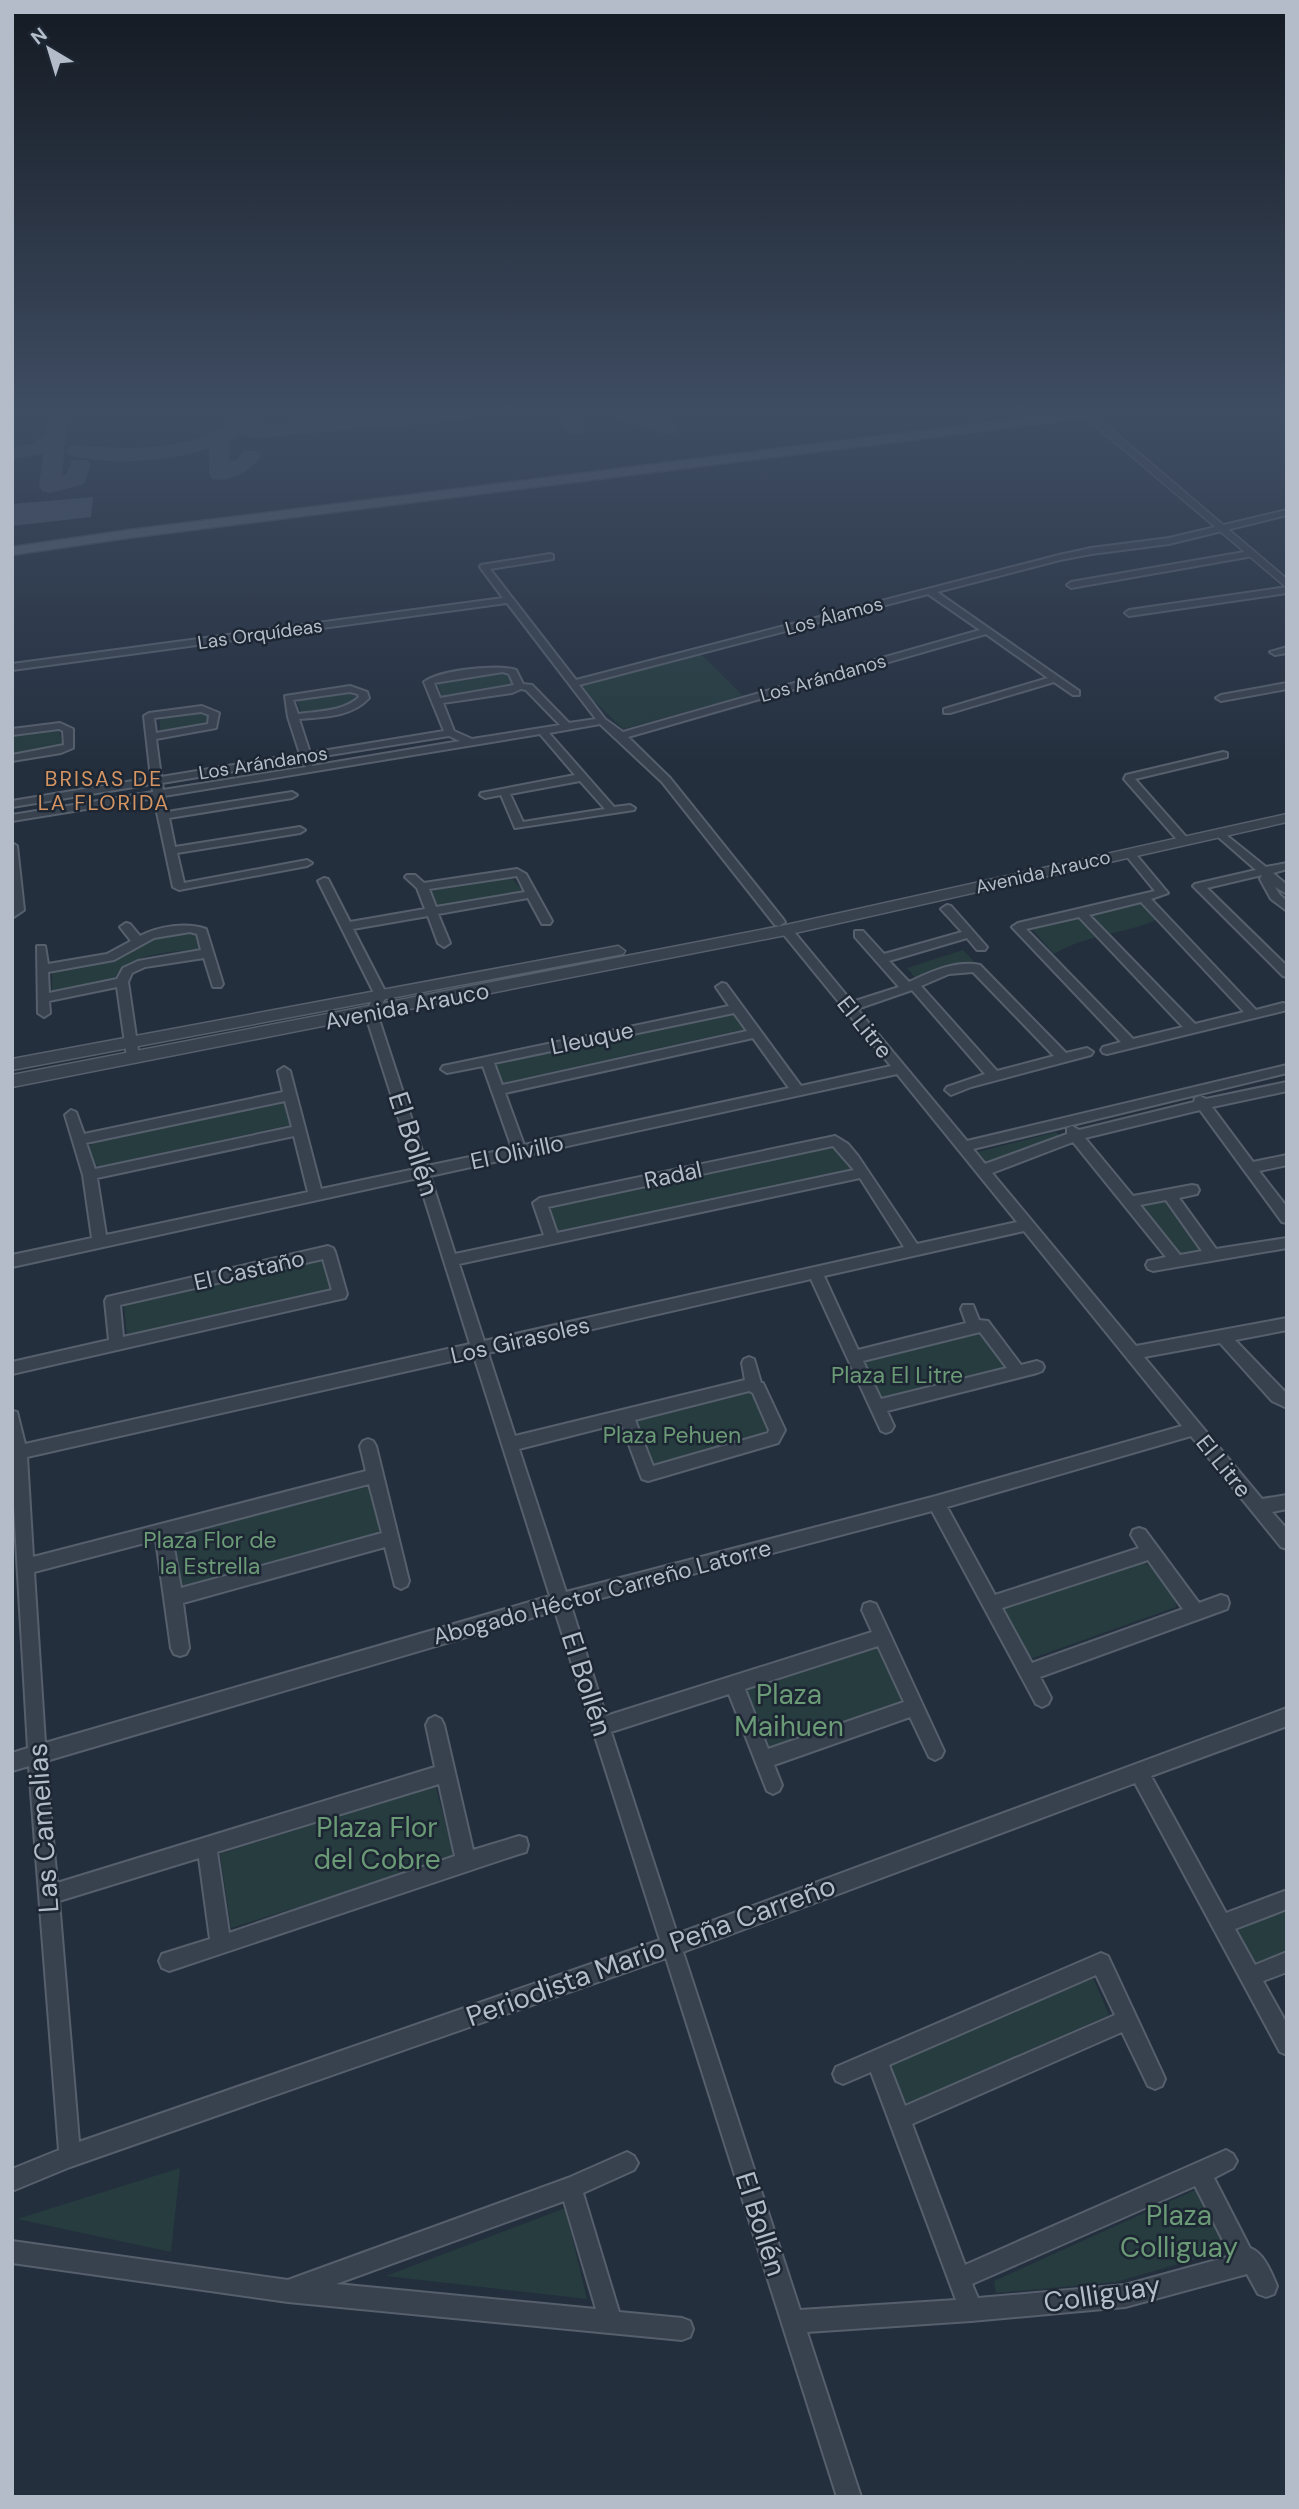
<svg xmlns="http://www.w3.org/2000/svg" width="1299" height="2509" font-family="'DM Sans',sans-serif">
  <rect width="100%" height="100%" fill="#242f3e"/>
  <path fill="#263c3f" d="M 701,654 L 743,696 L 623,729 L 578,685 Z
    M 500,673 L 506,674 L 514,684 L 442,697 L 438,684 Z
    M 351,692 L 360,698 L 352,705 L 301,713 L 297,699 Z
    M 200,711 L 209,714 L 208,725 L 160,734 L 160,718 Z
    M 55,731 L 59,732 L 63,744 L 59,747 L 12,755 L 12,736 Z
    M 509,875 L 523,891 L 434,907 L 429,890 Z
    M 1140,899 L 1158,919 C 1123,935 1087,934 1054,954 L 1032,929 Z
    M 188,931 L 196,933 L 203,948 C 177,953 126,951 114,979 L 52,991 L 52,972 L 120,957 L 150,939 Z
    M 963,950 L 974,961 L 917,980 L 907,968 Z
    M 734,1014 L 745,1029 L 502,1083 L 496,1063 Z
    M 282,1101 L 289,1105 L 294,1121 L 290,1125 L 100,1167 L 92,1162 L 88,1150 L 89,1146 L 96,1142 Z
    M 1056,1132 L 1060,1137 L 985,1162 L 978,1152 Z
    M 837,1143 L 855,1170 L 557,1234 L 546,1203 Z
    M 1168,1200 L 1202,1251 L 1179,1254 L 1140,1206 Z
    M 321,1259 L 332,1289 L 127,1336 L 124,1305 Z
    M 977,1331 L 984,1334 L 1006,1365 L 1004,1370 L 885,1402 L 879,1398 L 862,1364 L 867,1358 Z
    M 745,1389 L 756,1392 L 772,1428 L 769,1435 L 657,1465 L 652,1463 L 635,1425 L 638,1417 Z
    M 371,1486 L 382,1532 L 182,1588 L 175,1536 Z
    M 1142,1562 C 1157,1568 1176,1590 1176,1607 L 1033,1658 L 1023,1652 L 1001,1614 L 1009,1605 Z
    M 871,1645 L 881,1649 L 902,1695 L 900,1707 L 771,1752 L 763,1749 L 742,1694 L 747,1687 Z
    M 435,1785 L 455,1858 L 231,1928 L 220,1854 Z
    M 1287,1903 L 1287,1955 L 1257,1967 L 1234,1924 Z
    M 1093,1978 L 1109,2015 L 906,2104 L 890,2065 Z
    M 180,2168 L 171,2252 L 17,2219 Z
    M 1195,2190 L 1227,2250 L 1116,2282 L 996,2293 L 994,2281 Z
    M 565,2208 L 587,2299 L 386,2276 Z"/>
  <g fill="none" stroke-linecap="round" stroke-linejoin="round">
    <path fill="#3f4a5a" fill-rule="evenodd" d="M 48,414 L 68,414 L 62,476 L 66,475 L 72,460 L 88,460 L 91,465 L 84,484 L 50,493 L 42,491 L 39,486 L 43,454 L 12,459 L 12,447 L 31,444 L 45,435 Z
      M 237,414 L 258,414 L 259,426 L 393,414 L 472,414 L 469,418 L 462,420 L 410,425 L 400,430 L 390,426 L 256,438 L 241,434 L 229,442 L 230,462 L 237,460 L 243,451 L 257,451 L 261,455 C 252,471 231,483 212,479 L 209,474 L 209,448 C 167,462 112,466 69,455 L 65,451 L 69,447 L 76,445 C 123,450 204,453 237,414 Z
      M 559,414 L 579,414 L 585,430 L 582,434 L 568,434 Z
      M 612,414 L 643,414 L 676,425 L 679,429 L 676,433 L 669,435 L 615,418 Z"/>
  </g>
  <path fill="#455162" d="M 93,497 L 91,517 L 12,526 L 12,504 Z"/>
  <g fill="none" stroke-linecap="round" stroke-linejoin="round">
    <defs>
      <path id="minor" d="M 1287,510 L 1287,515 L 1169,544 L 1091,554 L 1060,560 L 937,592 L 1079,691 L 1079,695 L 1073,695 L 1054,682 L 950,713 L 944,713 L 944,709 L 1048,678 L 986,634 L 628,737 L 670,778 L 783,919 L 785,922 L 779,926 L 775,925 L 662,782 L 600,724 L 549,733 L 614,807 L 630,805 L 635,808 L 634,810 L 515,828 L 501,795 L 485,798 L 480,795 L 481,793 L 575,775 L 540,734 L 164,796 L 167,812 L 292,792 L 297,795 L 292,798 L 169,818 L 175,847 L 300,827 L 305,830 L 300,833 L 177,853 L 184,883 L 307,860 L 312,863 L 307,866 L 179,890 L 173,887 L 154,798 L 12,821 L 12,815 L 153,792 L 152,784 L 12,807 L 12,801 L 151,778 L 144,716 L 149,713 L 202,706 L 219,713 L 216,728 L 156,739 L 161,777 L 300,754 L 288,717 L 285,696 L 350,686 L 367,692 L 369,698 C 352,717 323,717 299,719 L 310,753 L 444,731 L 424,682 C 439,670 498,664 516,670 L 523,684 L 532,685 L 569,723 L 596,719 L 507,603 L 12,670 L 12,664 L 503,598 L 480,567 L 481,565 L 550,554 L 553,555 L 553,559 L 490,569 L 576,680 L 1059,555 L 1091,548 L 1169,538 ZM 928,594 L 980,630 L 623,732 L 605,719 L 579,685 ZM 503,672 L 509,674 L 514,685 L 440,698 L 434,683 ZM 521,689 L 526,690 L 560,725 L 472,739 L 454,731 L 443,703 L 512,693 ZM 350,692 L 358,694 L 359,697 C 343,712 318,711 298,714 L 293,700 ZM 201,712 L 209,715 L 208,724 L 156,733 L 154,718 ZM 449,736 L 460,741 L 312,766 L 311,758 ZM 302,760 L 306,767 L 163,790 L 162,783 ZM 580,781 L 605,809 L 523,822 L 510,794 Z
        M 1250,551 L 1253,552 L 1253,556 L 1071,588 L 1067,585 L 1071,582 Z
        M 1287,587 L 1287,593 L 1129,616 L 1125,613 L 1129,610 Z
        M 1287,647 L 1287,653 L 1275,655 L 1270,652 Z
        M 1287,683 L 1287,689 L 1221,701 L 1216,698 L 1221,695 Z
        M 60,723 L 73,729 L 73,748 L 61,753 L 12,761 L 12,755 L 64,745 L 63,731 L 59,729 L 12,735 L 12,729 Z
        M 1223,752 L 1227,753 L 1227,757 L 1135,779 L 1188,839 L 1188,843 L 1180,843 L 1124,779 L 1126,775 Z
        M 1220,830 L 1266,867 L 1287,863 L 1287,869 L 1273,873 L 1287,885 L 1287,894 L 1275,887 L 1280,895 L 1287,901 L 1287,911 L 1271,899 L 1260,879 L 1262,875 L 1207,888 L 1287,966 L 1287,977 L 1283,976 L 1193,886 L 1195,884 L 1256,870 L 1216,835 L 1216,831 Z
        M 12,843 L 17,846 L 24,910 L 12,918 Z
        M 1129,850 L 1133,851 L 1168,893 L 1151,899 L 1256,1010 L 1283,1003 L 1287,1004 L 1287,1010 L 1107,1054 L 1103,1053 L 1101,1050 L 1103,1047 L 1121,1042 L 1012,927 L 1018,923 L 1155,891 L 1124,853 ZM 1141,902 L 1244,1012 L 1195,1024 L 1089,915 ZM 1079,917 L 1183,1027 L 1133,1039 L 1026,929 Z
        M 517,869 L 526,874 L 552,921 L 550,924 L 542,924 L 528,898 L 438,914 L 450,943 L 444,947 L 438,943 L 428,916 L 353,929 L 387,995 L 377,1013 L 427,1166 L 512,1148 L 483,1066 L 447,1073 L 441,1069 L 443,1066 L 729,1006 L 716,987 L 722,983 L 726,984 L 801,1086 L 891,1066 L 780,930 L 786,926 L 790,927 L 852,1002 L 899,987 L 855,937 L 855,931 L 863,931 L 884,954 L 962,932 L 941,909 L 947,905 L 951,906 L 987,947 L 985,950 L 977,950 L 967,938 L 889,961 L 909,982 C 931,972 955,960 980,965 L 1066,1053 L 1087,1048 L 1093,1052 L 1091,1055 L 971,1087 L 951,1095 L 945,1090 L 947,1087 L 985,1074 L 912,990 L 857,1009 L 967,1141 L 1287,1065 L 1287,1073 L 973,1149 L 985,1164 L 1067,1134 L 1067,1128 L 1072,1126 L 1079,1130 L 1194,1102 L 1195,1098 L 1200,1096 L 1206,1099 L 1287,1082 L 1287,1091 L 1212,1107 L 1253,1162 L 1287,1155 L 1287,1165 L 1259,1171 L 1287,1207 L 1287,1223 L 1282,1222 L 1200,1110 L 1085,1138 L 1133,1196 L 1192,1185 L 1197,1186 L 1199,1190 L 1197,1194 L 1179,1198 L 1216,1249 L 1287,1238 L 1287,1248 L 1153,1271 L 1148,1269 L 1146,1265 L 1148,1261 L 1166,1257 L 1073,1142 L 992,1173 L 1136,1346 L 1287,1318 L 1287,1330 L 1235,1340 L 1287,1394 L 1287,1408 L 1272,1401 L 1220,1343 L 1144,1357 L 1262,1499 L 1287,1495 L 1287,1509 L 1272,1512 L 1287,1529 L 1287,1549 L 1281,1547 L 1191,1436 L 947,1507 L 995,1595 L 1139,1548 L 1131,1535 L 1133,1530 L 1139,1528 L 1145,1530 L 1199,1603 L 1221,1595 L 1227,1597 L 1229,1603 L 1227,1609 L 1040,1677 L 1051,1698 L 1048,1704 L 1042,1707 L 1036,1704 L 932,1511 L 571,1606 L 606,1716 L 872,1632 L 862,1610 L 864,1604 L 870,1602 L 876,1604 L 944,1751 L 941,1757 L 935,1760 L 929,1757 L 910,1717 L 774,1765 L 782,1785 L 779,1791 L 773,1794 L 767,1791 L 729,1694 L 611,1732 L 677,1934 L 1287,1708 L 1287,1726 L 1151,1776 L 1226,1913 L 1287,1890 L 1287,1909 L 1235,1929 L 1255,1965 L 1287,1952 L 1287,1972 L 1263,1981 L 1287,2024 L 1287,2055 L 1280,2052 L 1135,1783 L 683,1952 L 800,2310 L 956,2300 L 871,2072 L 843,2084 L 836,2081 L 833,2074 L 836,2067 L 1101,1953 L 1108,1956 L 1162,2072 L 1165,2079 L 1162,2086 L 1155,2089 L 1148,2086 L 1122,2032 L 912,2124 L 965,2265 L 1226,2150 L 1233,2154 L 1237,2161 L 1233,2168 L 1214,2178 L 1250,2248 C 1264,2253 1271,2272 1277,2286 L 1274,2294 L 1266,2297 L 1258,2294 L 1247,2274 L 1125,2307 L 971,2321 L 807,2332 L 861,2497 L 837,2497 L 666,1958 L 70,2167 L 12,2191 L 12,2169 L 59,2150 L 29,1766 L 12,1771 L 12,1753 L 28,1748 L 12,1472 L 12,1411 L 17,1412 L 25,1444 L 470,1344 L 418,1178 L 12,1267 L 12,1255 L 92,1238 L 83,1175 L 65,1115 L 71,1110 L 76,1112 L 84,1134 L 283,1092 L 278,1071 L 284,1067 L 290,1071 L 321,1189 L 415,1169 L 365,1013 L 375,995 L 318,881 L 324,878 L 328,879 L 350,922 L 425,909 L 417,888 L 405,877 L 407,875 L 415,875 L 424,883 ZM 517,876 L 525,892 L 436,907 L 429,889 ZM 973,972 L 1054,1056 L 997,1071 L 921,986 L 949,974 ZM 734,1013 L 747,1031 L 502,1085 L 494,1063 ZM 753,1038 L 789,1088 L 524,1145 L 505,1093 ZM 897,1074 L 1017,1222 L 917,1244 L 858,1156 L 848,1144 L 835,1136 L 540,1198 L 533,1203 L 544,1235 L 455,1254 L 430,1176 ZM 285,1101 L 292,1127 L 95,1169 L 86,1143 ZM 294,1136 L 308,1192 L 106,1235 L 97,1178 ZM 833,1146 L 854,1170 L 557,1233 L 548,1207 ZM 860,1178 L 904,1247 L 484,1341 L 459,1264 ZM 1166,1200 L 1202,1251 L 1180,1255 L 1140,1205 ZM 1024,1231 L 1182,1426 L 936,1496 L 566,1592 L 519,1449 L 621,1423 L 640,1474 L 642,1479 L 648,1481 L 778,1443 L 785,1430 L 763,1383 L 761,1383 L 754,1359 L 749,1357 L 744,1359 L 742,1363 L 745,1380 L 515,1436 L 488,1353 L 811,1279 L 881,1431 L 886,1433 L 891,1431 L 894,1426 L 887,1411 L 1037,1373 L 1042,1371 L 1044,1367 L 1042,1363 L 1037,1361 L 1021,1365 L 988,1321 L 979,1320 L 973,1305 L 963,1305 L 961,1309 L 966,1323 L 858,1350 L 824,1276 ZM 980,1332 L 1007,1368 L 881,1399 L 863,1361 ZM 474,1356 L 550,1596 L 45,1743 L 34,1572 L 156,1540 L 171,1648 L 174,1654 L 180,1656 L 186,1654 L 189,1648 L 183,1603 L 385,1547 L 395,1586 L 401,1589 L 407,1586 L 409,1581 L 376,1446 L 373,1441 L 368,1439 L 363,1441 L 360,1446 L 366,1471 L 33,1557 L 27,1457 ZM 749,1391 L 753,1393 L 769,1430 L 768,1433 L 653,1466 L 635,1420 ZM 369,1484 L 382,1533 L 181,1588 L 172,1536 ZM 1148,1560 L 1183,1609 L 1032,1663 L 1002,1608 ZM 555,1611 L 660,1940 L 79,2142 L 59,1901 L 199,1858 L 210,1939 L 162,1954 L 159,1961 L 162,1968 L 169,1971 L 519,1854 L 526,1852 L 528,1845 L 526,1838 L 519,1836 L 473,1850 L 444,1725 L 441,1719 L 435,1716 L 429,1719 L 426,1725 L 435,1767 L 57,1883 L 46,1761 ZM 878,1646 L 904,1702 L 768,1749 L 745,1689 ZM 439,1784 L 455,1856 L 229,1933 L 217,1852 ZM 1096,1975 L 1115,2015 L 905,2106 L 889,2065 ZM 1195,2186 L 1231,2256 L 1125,2285 L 978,2298 L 972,2284 Z
        M 126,923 L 130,924 L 140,936 C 159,926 187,922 206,929 L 223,984 L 221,987 L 213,987 L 204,958 L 145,967 L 132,973 L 128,982 L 139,1057 L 133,1061 L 127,1057 L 117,987 L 49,1001 L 50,1013 L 44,1017 L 38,1013 L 37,946 L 45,946 L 48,964 L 107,954 L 131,941 L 120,927 ZM 190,932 L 197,934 L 201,950 L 138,961 L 123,968 L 117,979 L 49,993 L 48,972 L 114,960 L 154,938 Z
        M 328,1246 L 333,1248 L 335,1252 L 347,1294 L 345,1298 L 12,1374 L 12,1362 L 109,1340 L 105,1301 L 107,1297 ZM 323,1259 L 332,1290 L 123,1337 L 120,1305 Z
        M 627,2152 L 634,2156 L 638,2163 L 634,2170 L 583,2193 L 619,2312 L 682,2318 L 690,2321 L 693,2329 L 690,2337 L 682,2340 L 288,2302 L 12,2263 L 12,2241 L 288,2280 L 568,2178 ZM 564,2201 L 596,2309 L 336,2284 Z"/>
      <path id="tertiary" d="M 1082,414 L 1093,414 L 1287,579 L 1287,588 Z
        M 1287,814 L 1287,822 L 786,935 L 12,1087 L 12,1075 L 786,925 Z
        M 618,946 L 625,951 L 623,954 L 12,1070 L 12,1059 Z"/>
      <path id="primary" d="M 1057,414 L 1092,414 L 1086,418 L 128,538 L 12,555 L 12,547 L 128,530 Z"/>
    </defs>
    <use href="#minor" stroke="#565f6c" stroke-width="4"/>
    <use href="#tertiary" stroke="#565f6c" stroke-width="3"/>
    <use href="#primary" stroke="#414a57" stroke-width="3"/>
    <use href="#minor" fill="#38414e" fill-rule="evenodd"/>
    <use href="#tertiary" fill="#38414e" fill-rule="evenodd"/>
    <use href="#primary" fill="#56606e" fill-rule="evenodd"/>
  </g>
  <linearGradient id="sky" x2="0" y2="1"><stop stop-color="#141a22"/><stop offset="0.54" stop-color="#3f4d63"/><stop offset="1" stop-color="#3f4d63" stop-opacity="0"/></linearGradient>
  <rect width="1299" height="765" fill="url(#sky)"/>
  <g text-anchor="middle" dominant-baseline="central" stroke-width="5" stroke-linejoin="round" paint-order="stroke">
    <g font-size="19" fill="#b4bcc9" stroke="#1d2633">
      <text transform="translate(834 616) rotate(-15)">Los Álamos</text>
      <text transform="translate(260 634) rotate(-8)">Las Orquídeas</text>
      <text transform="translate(823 678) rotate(-16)">Los Arándanos</text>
      <text transform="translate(263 763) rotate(-9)">Los Arándanos</text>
      <text transform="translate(1043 872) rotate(-13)">Avenida Arauco</text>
    </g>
    <g font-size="21" letter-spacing="2" fill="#d59563" stroke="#1d2633">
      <text x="104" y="779">BRISAS DE<tspan x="104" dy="24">LA FLORIDA</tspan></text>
    </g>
    <g font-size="23" fill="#b4bcc9" stroke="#1d2633">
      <text transform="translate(407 1006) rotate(-11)">Avenida Arauco</text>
      <text transform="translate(865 1027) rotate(51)">El Litre</text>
      <text transform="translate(592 1038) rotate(-12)">Lleuque</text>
      <text transform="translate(517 1152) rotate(-12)">El Olivillo</text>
      <text transform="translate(673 1175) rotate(-12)">Radal</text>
      <text transform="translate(249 1270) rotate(-13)">El Castaño</text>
      <text transform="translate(520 1340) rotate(-13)">Los Girasoles</text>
      <text transform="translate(1224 1466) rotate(51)">El Litre</text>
      <text transform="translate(602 1592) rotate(-15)">Abogado Héctor Carreño Latorre</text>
    </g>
    <g font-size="23" fill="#6b9a76" stroke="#1d2633">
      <text x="897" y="1375">Plaza El Litre</text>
      <text x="672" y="1435">Plaza Pehuen</text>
      <text x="210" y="1540">Plaza Flor de<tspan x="210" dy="26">la Estrella</tspan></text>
    </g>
    <g font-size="28" fill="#b4bcc9" stroke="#1d2633">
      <text transform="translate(414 1144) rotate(72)">El Bollén</text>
      <text transform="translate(587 1684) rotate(72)">El Bollén</text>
      <text transform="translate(43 1828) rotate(-94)">Las Camelias</text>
      <text transform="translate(651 1951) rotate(-20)">Periodista Mario Peña Carreño</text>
      <text transform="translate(761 2224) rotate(72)">El Bollén</text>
      <text transform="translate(1102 2294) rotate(-9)">Colliguay</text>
    </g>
    <g font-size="28" fill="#6b9a76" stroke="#1d2633">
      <text x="789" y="1694">Plaza<tspan x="789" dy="32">Maihuen</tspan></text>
      <text x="377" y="1827">Plaza Flor<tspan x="377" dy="32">del Cobre</tspan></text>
      <text x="1179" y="2215">Plaza<tspan x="1179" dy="32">Colliguay</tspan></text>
    </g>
  </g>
  <rect width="1299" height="2509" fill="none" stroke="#b4bcc9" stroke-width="28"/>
  <g transform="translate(49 49) rotate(322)" stroke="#1d2633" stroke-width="5" paint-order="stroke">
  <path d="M0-5L12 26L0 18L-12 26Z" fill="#b4bcc9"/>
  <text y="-10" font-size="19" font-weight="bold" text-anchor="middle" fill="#b4bcc9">N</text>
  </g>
</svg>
